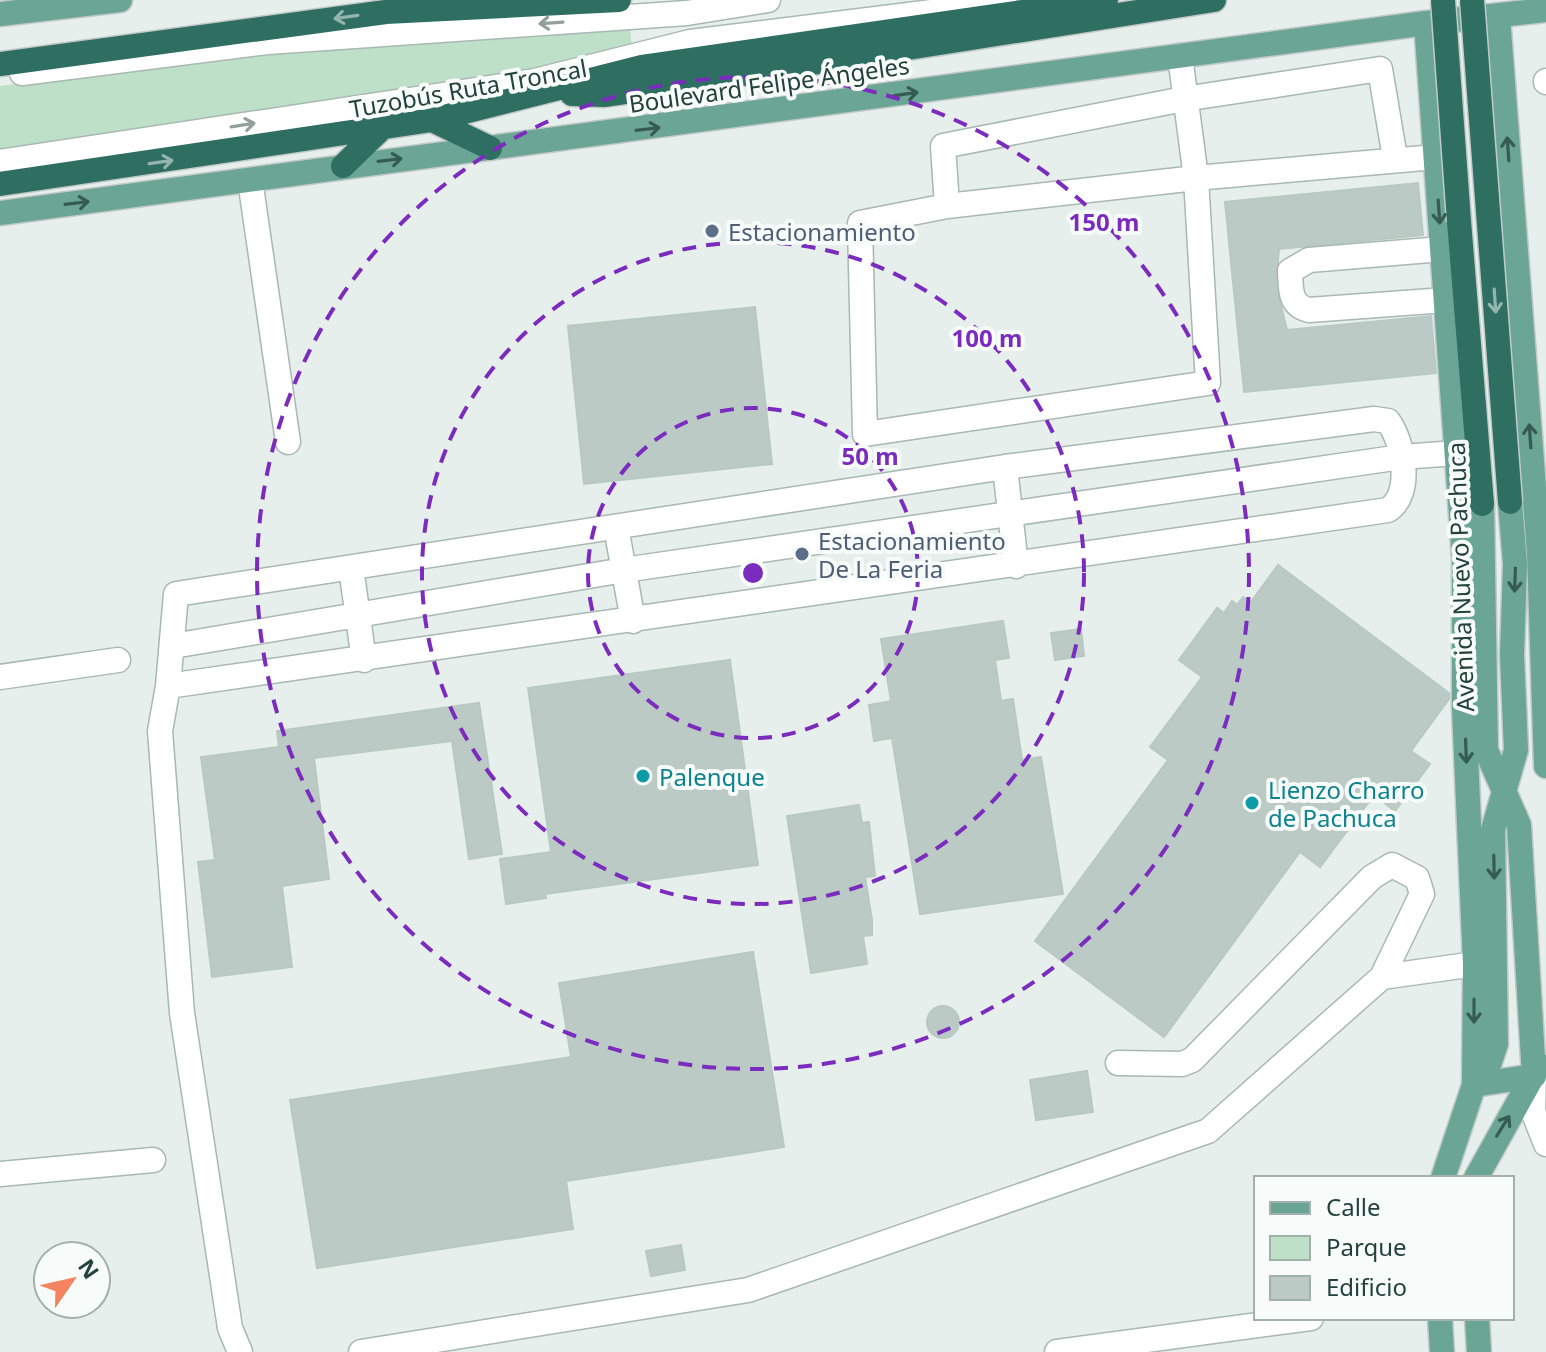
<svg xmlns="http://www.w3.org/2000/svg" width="1546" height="1352" font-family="'Noto Sans',sans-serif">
  <rect width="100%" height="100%" fill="#e6efeb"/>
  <path fill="#bfe0c8" d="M 630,26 L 632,52 L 525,77 L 0,159 L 0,86 L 258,52 Z"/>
  <path fill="#bbcac4" stroke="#b8c9c2" stroke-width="2" d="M 1418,183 L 1423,235 L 1279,249 L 1276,285 L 1287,330 L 1431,316 L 1436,373 L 1244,392 L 1225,202 Z
    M 755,307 L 772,464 L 584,484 L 568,326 Z
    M 1278,565 L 1449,693 L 1449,699 L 1411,751 L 1430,764 L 1395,811 L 1374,795 L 1320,867 L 1300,852 L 1164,1037 L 1035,941 L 1168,760 L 1150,747 L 1202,677 L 1179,660 L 1217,608 L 1224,613 L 1232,601 L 1237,605 L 1243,597 L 1250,603 Z
    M 1003,621 L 1009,658 L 995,660 L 1001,701 L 1013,699 L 1022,760 L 1041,757 L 1063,894 L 920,914 L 892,738 L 874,741 L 869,705 L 891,701 L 881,639 Z
    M 1081,629 L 1084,656 L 1055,660 L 1051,633 Z
    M 730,660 L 758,865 L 545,894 L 546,898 L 506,904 L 500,859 L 551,852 L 528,688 Z
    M 479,703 L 502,854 L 469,859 L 452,741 L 314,758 L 329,879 L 282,886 L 292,967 L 212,977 L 198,862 L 215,860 L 201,757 L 279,747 L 277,731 Z
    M 859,805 L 862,823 L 869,822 L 875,876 L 865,877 L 872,920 L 872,935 L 863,936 L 867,964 L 811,973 L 787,816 Z
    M 753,952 L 784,1147 L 566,1181 L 573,1229 L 317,1268 L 290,1100 L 571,1057 L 559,983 Z
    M927 1022a16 16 0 1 1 32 0a16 16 0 1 1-32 0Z
    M 1087,1071 L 1093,1112 L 1036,1120 L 1030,1080 Z
    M 681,1245 L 685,1270 L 651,1276 L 646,1251 Z"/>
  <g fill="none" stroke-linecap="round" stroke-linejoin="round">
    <defs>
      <path id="minor" d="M 22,73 L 268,42 L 687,13 L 768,0
        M 1546,81 L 1546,82
        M 1395,158 L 1380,69 L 1184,99 L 943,146 L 947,206 L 860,223 L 865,434 L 1208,383 L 1196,178 L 1435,157
        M 0,162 L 535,81 L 690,42 L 1004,3
        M 250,180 L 288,442
        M 947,206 L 1196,178 L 1180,56
        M 1442,249 L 1309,260 L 1290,271 C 1291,289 1289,305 1309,310 L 1445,300
        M 1374,419 L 1388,421 C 1404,443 1413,494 1388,510 L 168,686 L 176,594 L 1005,467 Z
        M 1005,467 L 1016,566
        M 616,527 L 633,621
        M 351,568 L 364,660
        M 173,646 L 624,570 L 1401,457 L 1456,453
        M 0,677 L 118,660
        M 168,686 L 160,731 L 182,1013 L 230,1328 L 240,1352
        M 1118,1063 L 1182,1064 L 1192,1060 L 1372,877 L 1392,865 L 1417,878 L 1422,894 L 1382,977
        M 1534,1076 L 1533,1111 L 1546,1144
        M 0,1174 L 153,1160
        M 361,1352 L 748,1290 L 1208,1131 L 1382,977 L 1475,964
        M 1057,1352 L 1311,1318"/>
      <path id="major" d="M 0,14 L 120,0
        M 1498,17 L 1539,553 L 1546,766
        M 1426,23 L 1464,558 L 1464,708 L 1475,964 L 1474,1085
        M 0,213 L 1426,23 L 1546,10
        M 1482,504 L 1486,750 L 1519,825 L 1534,1076
        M 1474,1085 L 1534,1076
        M 1443,1178 L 1474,1085 L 1489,1065 L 1496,1044 L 1493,830 L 1516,750 L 1512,655 L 1515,564 L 1510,502
        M 1476,1178 L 1539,1065
        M 1440,1318 L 1442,1352
        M 1477,1318 L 1479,1352"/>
      <path id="highway" d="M 0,64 L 386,12 L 619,0
        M 572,94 L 604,95 L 646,89 L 1214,0
        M 432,120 L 490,148
        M 343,166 L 382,128
        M 0,184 L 432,120 L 642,67 L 1106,0
        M 1459,221 L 1482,504"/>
    </defs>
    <use href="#minor" stroke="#a8b8b2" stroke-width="27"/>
    <use href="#major" stroke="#c2cac8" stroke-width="27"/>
    <use href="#highway" stroke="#c2cac8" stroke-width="27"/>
    <use href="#minor" stroke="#fff" stroke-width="24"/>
    <use href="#major" stroke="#6aa596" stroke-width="24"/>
    <use href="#highway" stroke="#2f6f62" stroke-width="24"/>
    <defs>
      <path id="highway-bridge" d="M 1443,0 L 1459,221
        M 1472,0 L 1510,502"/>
    </defs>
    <use href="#highway-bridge" stroke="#c2cac8" stroke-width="27" stroke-linecap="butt"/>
    <use href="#highway-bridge" stroke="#2f6f62" stroke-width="24"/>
  </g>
  <defs><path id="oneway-shaft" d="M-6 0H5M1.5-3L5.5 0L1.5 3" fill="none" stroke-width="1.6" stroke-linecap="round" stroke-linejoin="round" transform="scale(2)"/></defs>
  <g stroke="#93b5ae">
    <use href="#oneway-shaft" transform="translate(346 17) rotate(172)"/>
    <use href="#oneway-shaft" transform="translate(161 162) rotate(-8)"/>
    <use href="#oneway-shaft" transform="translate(1495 301) rotate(86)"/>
  </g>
  <g stroke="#92a09c">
    <use href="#oneway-shaft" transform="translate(551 23) rotate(176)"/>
    <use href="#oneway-shaft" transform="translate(243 125) rotate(-9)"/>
  </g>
  <g stroke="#365b51">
    <use href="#oneway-shaft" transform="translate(906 94) rotate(-8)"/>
    <use href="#oneway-shaft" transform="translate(648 129) rotate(-7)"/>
    <use href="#oneway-shaft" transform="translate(1508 149) rotate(-94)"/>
    <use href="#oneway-shaft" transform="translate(390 160) rotate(-7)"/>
    <use href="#oneway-shaft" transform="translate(77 203) rotate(-7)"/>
    <use href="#oneway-shaft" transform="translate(1439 212) rotate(86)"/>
    <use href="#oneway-shaft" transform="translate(1530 436) rotate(-94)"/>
    <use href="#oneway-shaft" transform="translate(1515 580) rotate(92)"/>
    <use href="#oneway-shaft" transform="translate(1466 751) rotate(88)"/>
    <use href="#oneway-shaft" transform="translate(1494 867) rotate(89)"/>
    <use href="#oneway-shaft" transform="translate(1474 1011) rotate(90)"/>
    <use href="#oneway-shaft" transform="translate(1503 1126) rotate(-58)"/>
  </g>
  <g fill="none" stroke="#7b2cbf" stroke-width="4" stroke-dasharray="14 10">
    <circle cx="753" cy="573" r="165"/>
    <circle cx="753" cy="573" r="331"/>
    <circle cx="753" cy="573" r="496"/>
  </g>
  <g fill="#5c6f8a" stroke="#f7fbf9" stroke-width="3">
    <circle cx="712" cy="231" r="8"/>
    <circle cx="802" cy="554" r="8"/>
  </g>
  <g fill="#0f9aa8" stroke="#f7fbf9" stroke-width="3">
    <circle cx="643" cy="776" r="8"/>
    <circle cx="1252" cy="803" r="8"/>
  </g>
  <g text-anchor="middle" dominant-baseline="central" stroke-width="8" stroke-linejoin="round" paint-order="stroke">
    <g font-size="24" fill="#24423a" stroke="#f7fbf9">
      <text transform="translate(769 84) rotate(-8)">Boulevard Felipe Ángeles</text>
      <text transform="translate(468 88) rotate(-10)">Tuzobús Ruta Troncal</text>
      <text transform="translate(1460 577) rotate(-92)">Avenida Nuevo Pachuca</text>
    </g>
    <g font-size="24" fill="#4e5e75" stroke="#f7fbf9" text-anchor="start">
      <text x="728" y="231">Estacionamiento</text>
      <text x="818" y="540">Estacionamiento<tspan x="818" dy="28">De La Feria</tspan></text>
    </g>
    <g font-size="24" fill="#0d838f" stroke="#f7fbf9" text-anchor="start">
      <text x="659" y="776">Palenque</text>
      <text x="1268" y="789">Lienzo Charro<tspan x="1268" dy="28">de Pachuca</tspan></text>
    </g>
  </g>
  <circle cx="753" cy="573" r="12" fill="#7b2cbf" stroke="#f7fbf9" stroke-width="4"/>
  <g font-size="24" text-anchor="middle" font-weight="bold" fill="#7b2cbf" stroke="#f7fbf9" stroke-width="8" stroke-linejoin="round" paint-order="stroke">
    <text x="1104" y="231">150 m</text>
    <text x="987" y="347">100 m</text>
    <text x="870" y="465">50 m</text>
  </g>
  <rect x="1254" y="1176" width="260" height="144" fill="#f7fbf9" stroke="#a3b1ad" stroke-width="2"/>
  <rect x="1270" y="1202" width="40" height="12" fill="#6aa596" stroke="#a3b1ad" stroke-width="2"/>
  <text x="1326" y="1216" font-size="24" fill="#24423a">Calle</text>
  <rect x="1270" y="1236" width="40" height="24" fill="#bfe0c8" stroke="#a3b1ad" stroke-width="2"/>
  <text x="1326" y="1256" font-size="24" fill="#24423a">Parque</text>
  <rect x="1270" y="1276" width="40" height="24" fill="#bbcac4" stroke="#a3b1ad" stroke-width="2"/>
  <text x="1326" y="1296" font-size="24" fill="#24423a">Edificio</text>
  <g transform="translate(72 1280) rotate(56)"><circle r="38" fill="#f7fbf9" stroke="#a3b1ad" stroke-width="2"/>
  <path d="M0-6L14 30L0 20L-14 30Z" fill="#f4845f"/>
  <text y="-12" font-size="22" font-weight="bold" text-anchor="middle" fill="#24423a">N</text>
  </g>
</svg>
